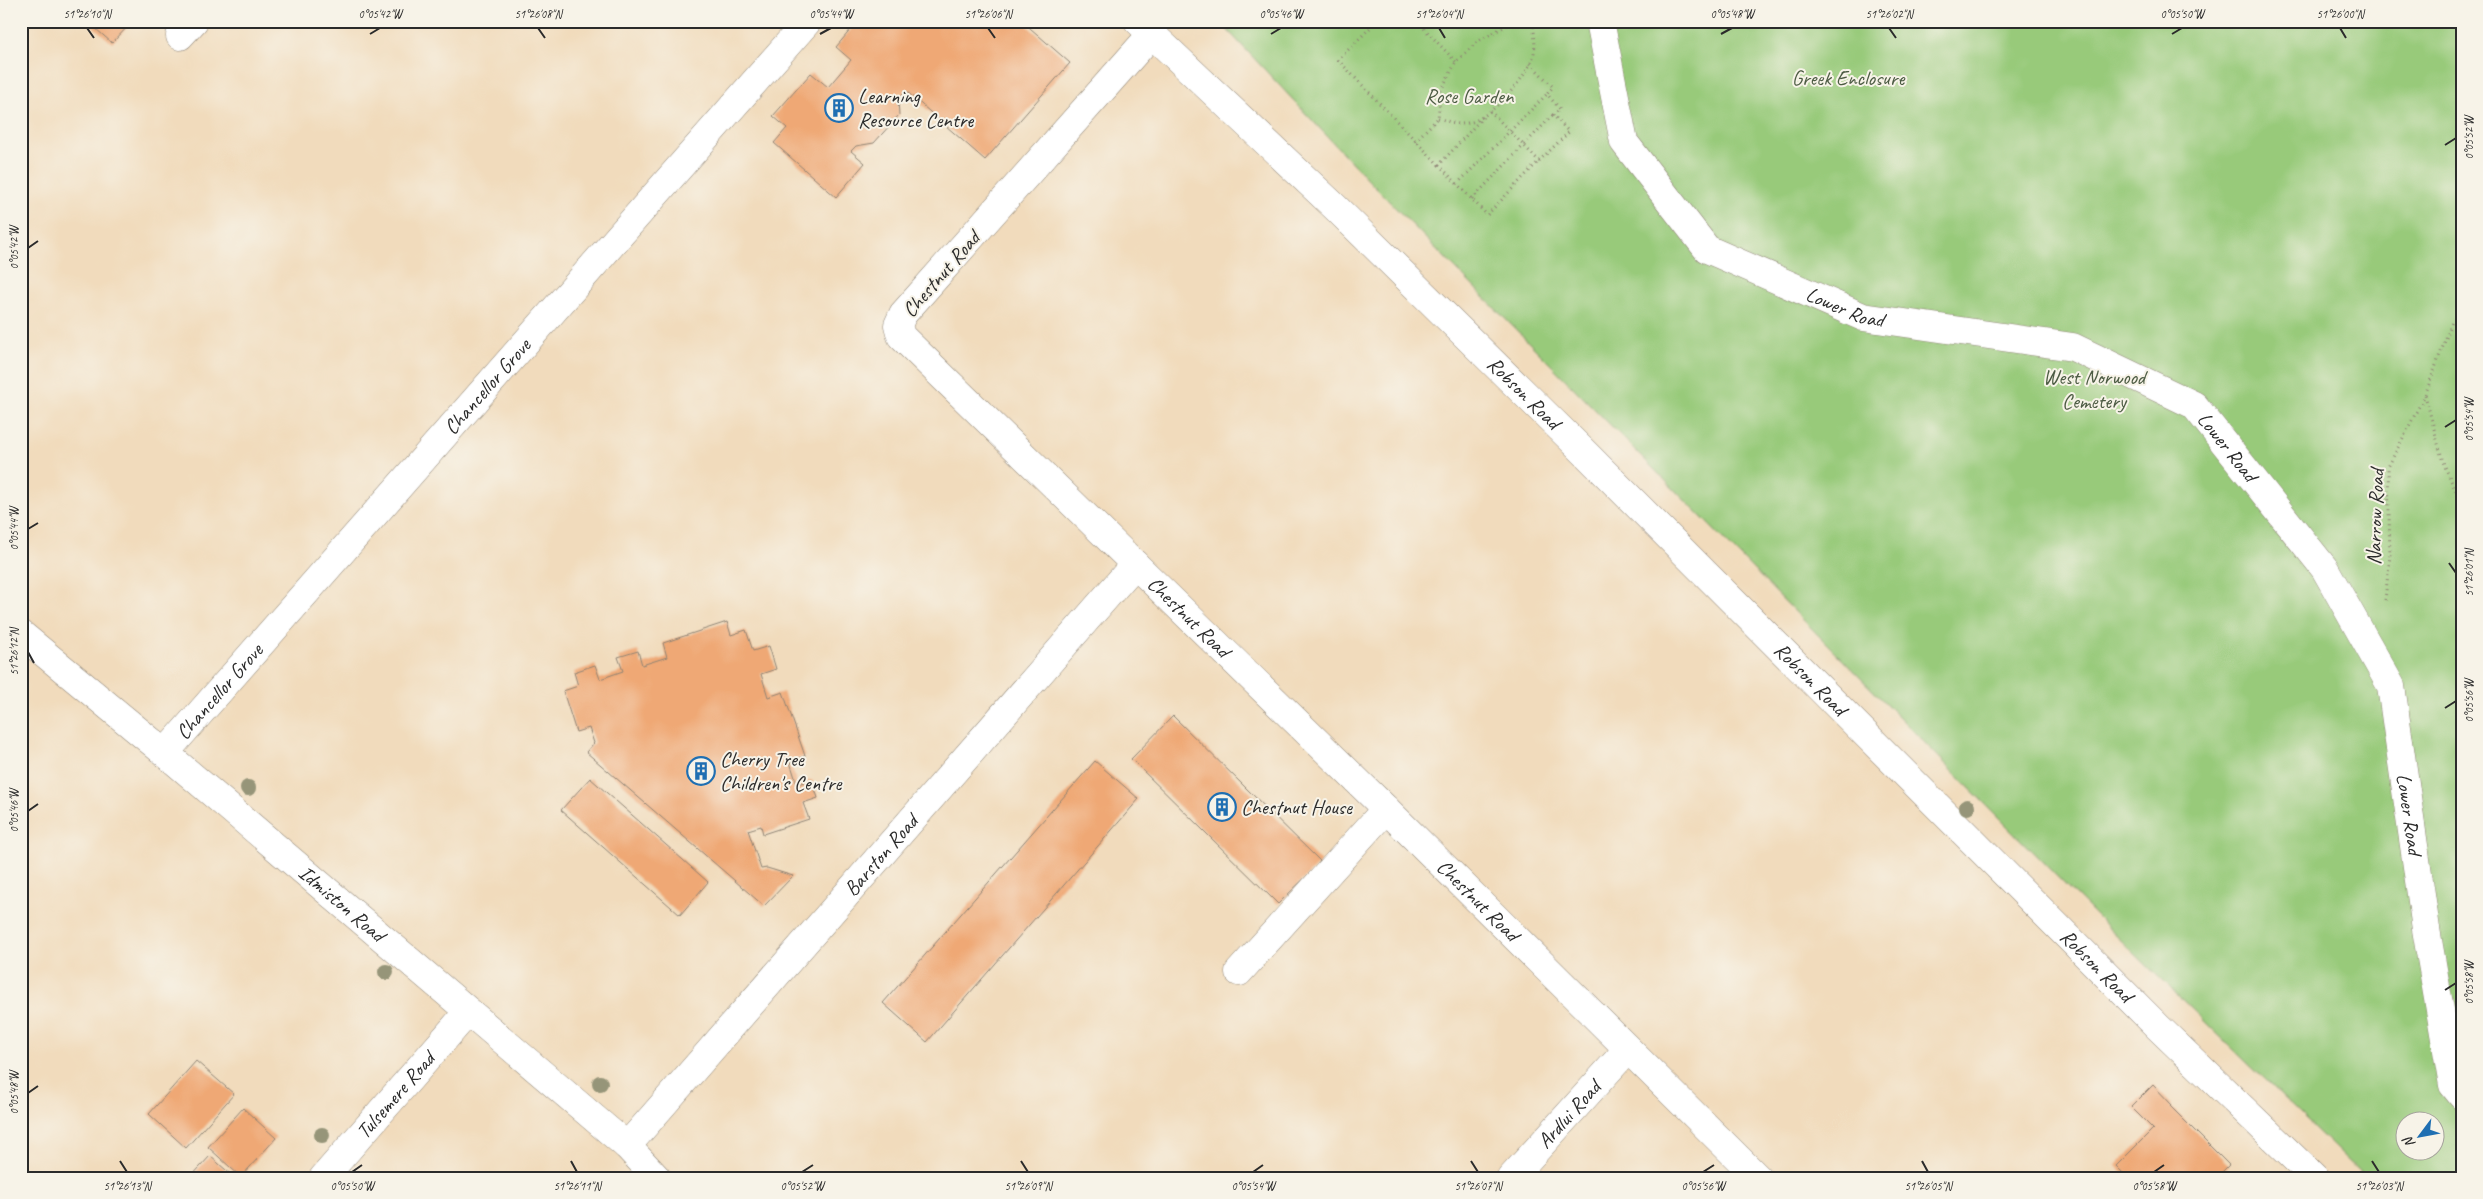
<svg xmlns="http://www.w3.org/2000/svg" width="2483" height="1199" font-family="Caveat,sans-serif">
  <rect width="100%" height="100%" fill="#f7f3e8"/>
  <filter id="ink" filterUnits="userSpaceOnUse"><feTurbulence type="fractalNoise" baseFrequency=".02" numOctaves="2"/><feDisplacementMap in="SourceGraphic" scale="10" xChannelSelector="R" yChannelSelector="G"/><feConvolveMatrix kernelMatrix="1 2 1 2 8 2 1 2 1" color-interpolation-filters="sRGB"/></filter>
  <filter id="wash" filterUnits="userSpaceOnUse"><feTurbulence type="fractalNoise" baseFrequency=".0096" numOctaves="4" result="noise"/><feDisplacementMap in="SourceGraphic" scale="20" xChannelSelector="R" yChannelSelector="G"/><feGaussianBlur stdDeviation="1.12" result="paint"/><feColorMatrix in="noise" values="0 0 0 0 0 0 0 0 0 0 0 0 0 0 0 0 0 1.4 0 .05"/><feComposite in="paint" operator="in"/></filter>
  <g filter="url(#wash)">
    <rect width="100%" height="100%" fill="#f1dbbc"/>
    <path fill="#98ca7a" stroke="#627a52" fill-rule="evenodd" d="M 1219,21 L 2462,21 L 2462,1178 L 2366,1178 L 2098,918 L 1373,185 ZM 2406,1122 L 2436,1122 L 2436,1152 L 2406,1152 Z"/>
    <g id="blocks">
      <path fill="#efa875" d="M 87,21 L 133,21 L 112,43 Z
        M 858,21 L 1022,21 L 1070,63 L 985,160 L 906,91 L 898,100 L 899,115 L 874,143 L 856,146 L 851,151 L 865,163 L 836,197 L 774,143 L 787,128 L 773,116 L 811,73 L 828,87 L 851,60 L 836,47 Z
        M 727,622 L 731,635 L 746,630 L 753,651 L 769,646 L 776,669 L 761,674 L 768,697 L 783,692 L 805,756 L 790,762 L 797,784 L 812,780 L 818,798 L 803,803 L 809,819 L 763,834 L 761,826 L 748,830 L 761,869 L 767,868 L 793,876 L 764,906 L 586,752 L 594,743 L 589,728 L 576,732 L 563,691 L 578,686 L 574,672 L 595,665 L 600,679 L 623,671 L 618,657 L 638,651 L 642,665 L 667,657 L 663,643 Z
        M 1173,716 L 1321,862 L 1278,904 L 1131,759 Z
        M 1095,761 L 1139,799 L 927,1042 L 883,1003 Z
        M 590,778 L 708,882 L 680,915 L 561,810 Z
        M 196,1061 L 234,1094 L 186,1148 L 149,1114 Z
        M 2153,1085 L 2172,1105 L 2170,1106 L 2229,1165 L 2216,1178 L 2128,1178 L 2116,1166 L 2153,1129 L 2131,1107 Z
        M 243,1108 L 276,1138 L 241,1177 L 208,1147 Z
        M 210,1156 L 235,1178 L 190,1178 Z"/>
    </g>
  </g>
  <g filter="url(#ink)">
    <use href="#blocks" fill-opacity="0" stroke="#8e8374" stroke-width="1"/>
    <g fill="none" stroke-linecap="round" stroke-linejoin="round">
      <defs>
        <g id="minor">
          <path id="s1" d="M 1138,21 L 1335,207 L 1579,447 L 2158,1027 L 2315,1178"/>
          <path id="s2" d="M 1600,21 L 1624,142 L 1707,249 L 1863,317 L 2073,347 L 2194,405 L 2325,569 L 2391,686 L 2426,929 L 2453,1085 L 2462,1096"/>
          <path id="s3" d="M 1151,35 L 903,314 L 898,325 L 901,336 L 1386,809 L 1758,1178"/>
          <path d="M 180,36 L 194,21"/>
          <path id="s4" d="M 21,634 L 165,753 L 627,1146 L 657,1178"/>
          <path id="s5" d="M 165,753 L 808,21"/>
          <path d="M 1239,972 L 1386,809"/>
          <path id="s6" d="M 627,1146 L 1135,564"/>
          <path id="s7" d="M 323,1178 L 468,1012"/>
          <path id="s8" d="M 1511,1178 L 1627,1050"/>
        </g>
      </defs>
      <use href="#minor" stroke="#8e8374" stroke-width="29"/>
      <path stroke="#8e8374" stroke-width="3" stroke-dasharray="1 4" stroke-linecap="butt" d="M 1377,21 L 1338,60 L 1439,165
        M 1417,21 L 1456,62
        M 1490,111 L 1539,161 L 1569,132 L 1553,115 L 1560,109 L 1547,94 L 1553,87 L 1530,63
        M 1483,117 L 1439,165 L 1487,215 L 1539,161
        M 1438,118 C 1448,121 1457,126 1468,123 C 1490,119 1524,80 1532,60 C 1537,48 1534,33 1533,21
        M 1415,141 L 1438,118 L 1441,90 L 1456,62 L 1477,42 L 1514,21
        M 1457,184 L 1547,94
        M 1472,199 L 1553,115
        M 2425,395 L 2443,462 L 2462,506
        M 2462,558 L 2458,562 L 2462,579
        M 2385,600 L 2390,556 L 2388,467 L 2425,395 L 2452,322 L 2462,314"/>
      <use href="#minor" stroke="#fff" stroke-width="28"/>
    </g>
    <g fill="#969579">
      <circle cx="248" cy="788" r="8"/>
      <circle cx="1967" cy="807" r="8"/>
      <circle cx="386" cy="972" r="8"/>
      <circle cx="600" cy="1083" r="8"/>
      <circle cx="322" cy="1135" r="8"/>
    </g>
  </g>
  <path fill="none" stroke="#2b2b2b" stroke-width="2" d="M 87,28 L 94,38M 538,28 L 545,38M 988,28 L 995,38M 1439,28 L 1445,38M 1889,28 L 1896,38M 2340,28 L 2346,38M 370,34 L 380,28M 820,34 L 831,28M 1271,34 L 1281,28M 1721,34 L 1732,28M 2172,34 L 2182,28M 2445,145 L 2456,138M 28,248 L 38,241M 2445,427 L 2456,420M 28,529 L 38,523M 2449,563 L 2456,573M 28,652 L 34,663M 2445,708 L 2456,701M 28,811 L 38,804M 2445,990 L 2456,983M 28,1093 L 38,1086M 120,1161 L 127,1172M 571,1161 L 577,1172M 1021,1161 L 1028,1172M 1471,1161 L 1478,1172M 1922,1161 L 1928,1172M 2372,1161 L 2379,1172M 352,1172 L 362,1165M 802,1172 L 813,1165M 1253,1172 L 1263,1165M 1703,1172 L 1714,1165M 2154,1172 L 2164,1165"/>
  <defs>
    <symbol id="building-ring" viewBox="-11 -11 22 22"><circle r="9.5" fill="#f7f3e8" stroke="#1f6fb2" stroke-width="1.5"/><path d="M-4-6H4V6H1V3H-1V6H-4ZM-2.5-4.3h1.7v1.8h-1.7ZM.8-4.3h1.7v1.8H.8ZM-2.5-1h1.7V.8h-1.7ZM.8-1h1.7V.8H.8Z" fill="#1f6fb2"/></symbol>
  </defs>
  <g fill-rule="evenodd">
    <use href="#building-ring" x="823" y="92" width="32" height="32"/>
    <use href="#building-ring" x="685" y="755" width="32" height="32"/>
    <use href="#building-ring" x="1206" y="791" width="32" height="32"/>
  </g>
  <g text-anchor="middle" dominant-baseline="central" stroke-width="4" stroke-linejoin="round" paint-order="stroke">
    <g font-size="21" fill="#4c5b43" stroke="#f7f3e8">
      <text x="1848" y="78">Greek Enclosure</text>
      <text x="1469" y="96">Rose Garden</text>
      <text x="2094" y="377">West Norwood<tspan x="2094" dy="24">Cemetery</tspan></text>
    </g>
    <g font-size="21" fill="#2b2b2b" stroke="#f7f3e8" text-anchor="start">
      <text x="858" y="96">Learning<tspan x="858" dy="24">Resource Centre</tspan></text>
      <text x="720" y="759">Cherry Tree<tspan x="720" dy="24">Children's Centre</tspan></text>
      <text x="1241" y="807">Chestnut House</text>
    </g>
    <g font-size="21" fill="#2b2b2b" stroke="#f7f3e8">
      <text transform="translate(941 274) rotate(-49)">Chestnut Road</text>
      <text stroke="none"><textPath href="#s2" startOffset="409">Lower Road</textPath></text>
      <text stroke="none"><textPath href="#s5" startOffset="488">Chancellor Grove</textPath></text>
      <text stroke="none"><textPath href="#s1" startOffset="536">Robson Road</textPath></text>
      <text stroke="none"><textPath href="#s2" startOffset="829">Lower Road</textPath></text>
      <text transform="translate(2375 517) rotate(-88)">Narrow Road</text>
      <text stroke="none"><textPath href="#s3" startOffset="799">Chestnut Road</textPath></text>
      <text stroke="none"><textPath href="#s1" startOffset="941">Robson Road</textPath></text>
      <text stroke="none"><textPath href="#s5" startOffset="82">Chancellor Grove</textPath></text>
      <text stroke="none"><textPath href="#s2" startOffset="1249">Lower Road</textPath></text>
      <text stroke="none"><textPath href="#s6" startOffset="386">Barston Road</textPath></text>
      <text stroke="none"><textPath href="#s3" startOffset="1204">Chestnut Road</textPath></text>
      <text stroke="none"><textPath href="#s4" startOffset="419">Idmiston Road</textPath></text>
      <text stroke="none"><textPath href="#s1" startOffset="1346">Robson Road</textPath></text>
      <text stroke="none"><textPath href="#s7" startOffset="110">Tulsemere Road</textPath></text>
      <text stroke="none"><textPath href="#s8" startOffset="86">Ardlui Road</textPath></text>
    </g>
  </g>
  <rect width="2483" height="1199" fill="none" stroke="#f7f3e8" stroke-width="55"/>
  <g transform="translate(2420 1136) rotate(238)"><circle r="24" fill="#f7f3e8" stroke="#a5a39c"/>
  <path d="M0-4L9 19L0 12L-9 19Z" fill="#1f6fb2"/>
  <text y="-8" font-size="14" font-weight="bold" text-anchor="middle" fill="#2b2b2b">N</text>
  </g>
  <rect x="28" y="28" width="2428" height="1144" fill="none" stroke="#2b2b2b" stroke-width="2"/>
  <g font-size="12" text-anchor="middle" fill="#2b2b2b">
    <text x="87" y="18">51°26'10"N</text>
    <text x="380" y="18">0°05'42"W</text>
    <text x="538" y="18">51°26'08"N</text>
    <text x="831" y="18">0°05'44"W</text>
    <text x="988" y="18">51°26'06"N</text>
    <text x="1281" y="18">0°05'46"W</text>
    <text x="1439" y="18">51°26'04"N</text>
    <text x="1732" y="18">0°05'48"W</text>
    <text x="1889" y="18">51°26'02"N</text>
    <text x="2182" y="18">0°05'50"W</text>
    <text x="2340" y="18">51°26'00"N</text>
    <text transform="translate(2469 138) rotate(-90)" y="4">0°05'52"W</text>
    <text transform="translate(14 248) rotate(-90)" y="4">0°05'42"W</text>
    <text transform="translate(2469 420) rotate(-90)" y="4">0°05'54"W</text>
    <text transform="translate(14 529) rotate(-90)" y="4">0°05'44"W</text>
    <text transform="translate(2469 573) rotate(-90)" y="4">51°26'01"N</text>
    <text transform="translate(14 652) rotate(-90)" y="4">51°26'12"N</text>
    <text transform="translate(2469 701) rotate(-90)" y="4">0°05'56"W</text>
    <text transform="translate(14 811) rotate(-90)" y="4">0°05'46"W</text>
    <text transform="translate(2469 983) rotate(-90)" y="4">0°05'58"W</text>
    <text transform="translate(14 1093) rotate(-90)" y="4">0°05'48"W</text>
    <text x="127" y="1190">51°26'13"N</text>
    <text x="352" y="1190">0°05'50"W</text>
    <text x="577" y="1190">51°26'11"N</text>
    <text x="802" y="1190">0°05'52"W</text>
    <text x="1028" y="1190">51°26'09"N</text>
    <text x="1253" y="1190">0°05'54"W</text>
    <text x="1478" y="1190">51°26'07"N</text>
    <text x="1703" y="1190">0°05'56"W</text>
    <text x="1928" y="1190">51°26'05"N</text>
    <text x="2154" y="1190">0°05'58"W</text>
    <text x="2379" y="1190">51°26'03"N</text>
  </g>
</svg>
